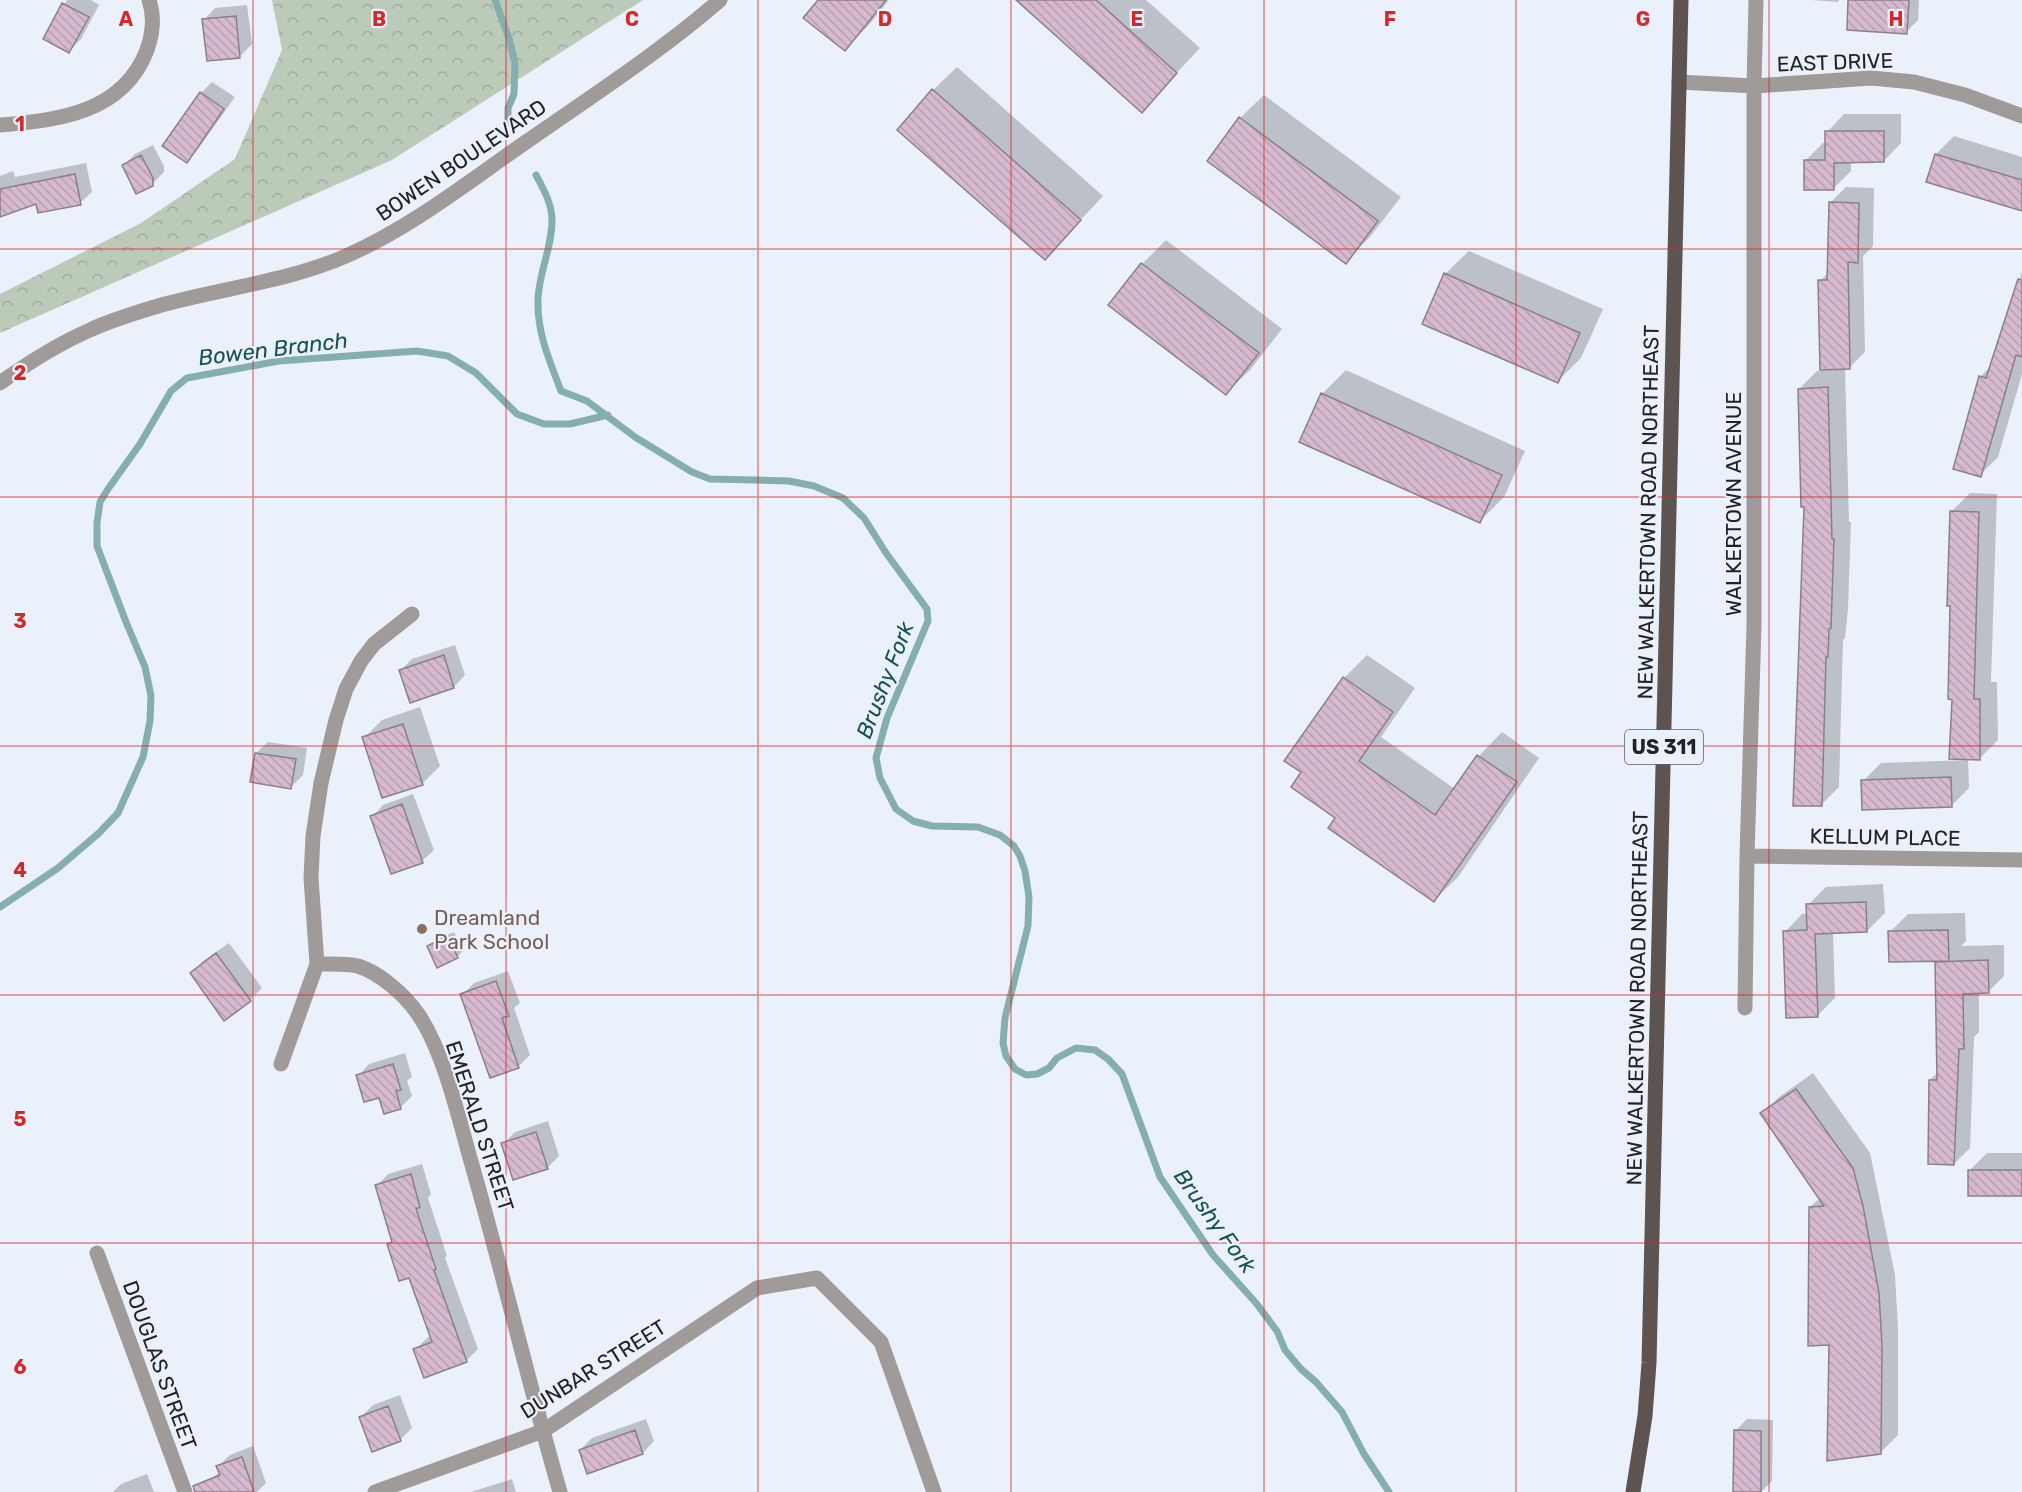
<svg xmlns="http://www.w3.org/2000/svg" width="2022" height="1492" font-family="Rubik,sans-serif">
  <defs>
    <pattern id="forest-crowns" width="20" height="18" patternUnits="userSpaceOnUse" patternTransform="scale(1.5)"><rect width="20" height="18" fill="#bccab9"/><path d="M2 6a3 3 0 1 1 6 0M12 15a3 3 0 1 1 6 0" fill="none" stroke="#a1ad9f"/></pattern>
    <pattern id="building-back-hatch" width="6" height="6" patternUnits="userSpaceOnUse" patternTransform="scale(1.5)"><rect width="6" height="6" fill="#d7b9cf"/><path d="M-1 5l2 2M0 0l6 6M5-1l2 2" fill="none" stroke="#b89fb2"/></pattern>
  </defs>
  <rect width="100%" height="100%" fill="#ebf1fb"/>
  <path fill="url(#forest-crowns)" d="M 272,0 L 643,0 L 392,160 L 0,333 L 0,294 L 141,223 L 235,159 L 282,50 Z"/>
  <path fill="#0003" d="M 67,0 L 91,0 L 99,5 L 81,39 L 69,51 L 45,38 Z
    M 820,0 L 889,0 L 868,26 L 845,49 Z
    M 1018,0 L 1146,0 L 1200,48 L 1142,110 Z
    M 1811,0 L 1839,0 L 1838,2 Z
    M 1850,0 L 1919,0 L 1918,20 L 1906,32 Z
    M 247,5 L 252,44 L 240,56 L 204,20 L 215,8 Z
    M 957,67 L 1103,196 L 1045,258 L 933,90 Z
    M 212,82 L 235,97 L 198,149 L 187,161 L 201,93 Z
    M 1264,95 L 1401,197 L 1369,238 L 1345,262 L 1240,118 Z
    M 1844,114 L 1901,114 L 1901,143 L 1884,161 L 1851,161 L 1851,171 L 1833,189 L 1806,160 L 1823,143 L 1827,142 L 1827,132 Z
    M 1954,136 L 2022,157 L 2022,210 L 1928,181 L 1936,154 Z
    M 153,145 L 164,166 L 164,172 L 152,184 L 124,165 L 135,154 Z
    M 86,163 L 92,192 L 80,203 L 37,202 L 0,216 L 0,176 L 13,171 L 15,177 Z
    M 1846,187 L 1874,188 L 1873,246 L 1863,256 L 1865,352 L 1849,368 L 1845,368 L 1849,522 L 1851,522 L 1848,609 L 1845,638 L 1843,640 L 1839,787 L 1821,805 L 1799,389 L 1817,371 L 1822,371 L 1820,281 L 1829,272 L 1830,203 Z
    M 1166,240 L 1282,329 L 1250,370 L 1226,393 L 1110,305 L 1142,264 Z
    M 1469,251 L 1603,309 L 1581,358 L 1558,381 L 1445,274 Z
    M 2022,272 L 2022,374 L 1998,457 L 1980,475 L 1980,377 L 1991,366 Z
    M 1346,370 L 1525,451 L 1504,497 L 1480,521 L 1322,394 Z
    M 1970,493 L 1997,494 L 1991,682 L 1997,682 L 1998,740 L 1980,758 L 1968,758 L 1969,788 L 1951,806 L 1863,781 L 1881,763 L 1968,760 L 1953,698 L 1952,511 Z
    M 455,645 L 465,675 L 454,687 L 401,670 L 412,659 Z
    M 1367,655 L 1415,688 L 1381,737 L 1455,789 L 1479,756 L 1502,732 L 1539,758 L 1458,877 L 1434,900 L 1337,817 L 1303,772 L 1344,678 Z
    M 420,707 L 440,766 L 422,784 L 364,738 L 382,720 Z
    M 268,742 L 307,748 L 303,775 L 291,787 L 256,753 Z
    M 413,794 L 434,850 L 422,861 L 372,817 L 383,805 Z
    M 1883,884 L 1885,913 L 1867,931 L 1833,932 L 1835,998 L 1817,1016 L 1785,932 L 1802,914 L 1808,914 L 1808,905 L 1826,887 Z
    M 1965,913 L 1966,941 L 1961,946 L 2004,945 L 2004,976 L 1988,992 L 1979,992 L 1979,1032 L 1974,1037 L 1970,1148 L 1954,1164 L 1930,1080 L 1938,1072 L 1936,962 L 1939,959 L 1890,932 L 1908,914 Z
    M 454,932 L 463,951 L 457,957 L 438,966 L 428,947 L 434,941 Z
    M 229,943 L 262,988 L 250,1000 L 225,1019 L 192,973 L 203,961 Z
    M 508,971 L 520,1003 L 514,1008 L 530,1055 L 518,1067 L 462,995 L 474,983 Z
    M 405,1053 L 412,1077 L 407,1081 L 412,1096 L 400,1108 L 380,1096 L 358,1076 L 369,1064 Z
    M 1813,1073 L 1870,1153 L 1895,1275 L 1898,1328 L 1898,1435 L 1881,1452 L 1831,1344 L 1810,1207 L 1820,1198 L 1762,1114 L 1779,1097 Z
    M 548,1121 L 559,1156 L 547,1168 L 503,1144 L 515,1132 Z
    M 1987,1153 L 2022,1153 L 2022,1195 L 1969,1171 Z
    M 422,1164 L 431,1194 L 428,1198 L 447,1256 L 445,1258 L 478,1349 L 466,1361 L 415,1350 L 427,1338 L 431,1336 L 410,1276 L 389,1244 L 393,1240 L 377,1186 L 388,1174 Z
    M 400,1395 L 412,1428 L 400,1440 L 361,1417 L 373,1405 Z
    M 646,1419 L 654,1441 L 643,1453 L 580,1450 L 592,1438 Z
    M 1747,1419 L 1773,1420 L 1772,1481 L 1761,1492 L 1735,1492 L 1735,1431 Z
    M 253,1446 L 266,1483 L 257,1492 L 214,1492 L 211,1480 L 220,1471 L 218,1466 L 230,1455 Z
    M 147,1474 L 154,1492 L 113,1492 L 121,1484 Z
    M 512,1479 L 516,1492 L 471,1492 Z"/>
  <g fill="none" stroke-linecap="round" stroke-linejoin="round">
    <path stroke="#85afae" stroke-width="7" d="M 495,0 L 509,38 L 515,63 L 514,94 L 508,108 L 508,123
      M 536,175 C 543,188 551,202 552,218 C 553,246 538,274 538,301 C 537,333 550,362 561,391 L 587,401 L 635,437 L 692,472 L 710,479 L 789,481 L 814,486 L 843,498 L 864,518 L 886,553 L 927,609 L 928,621 L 887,718 L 876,758 L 880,778 L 896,809 L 913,821 L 932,826 L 978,827 L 1000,835 L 1014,846 L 1020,856 L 1025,871 L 1029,897 L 1028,926 L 1005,1018 L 1003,1043 L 1006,1056 L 1015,1069 L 1026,1075 L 1037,1074 L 1049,1068 L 1057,1058 L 1076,1048 L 1095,1050 L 1108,1059 L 1122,1074 L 1160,1177 L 1213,1255 L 1256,1303 L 1277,1331 L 1285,1350 L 1301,1369 L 1316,1382 L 1342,1412 L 1364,1454 L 1389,1492
      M 0,907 L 58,868 L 99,833 L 118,813 L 143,757 L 150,721 L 151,696 L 145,667 L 126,622 L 97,546 L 97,523 L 100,502 L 108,489 L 140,444 L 171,391 L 187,378 L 279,361 L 417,351 L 448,356 L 476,373 L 517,414 L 544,424 L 570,424 L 608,415"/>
  </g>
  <path fill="url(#building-back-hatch)" stroke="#8a8087" stroke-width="1.5" d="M 818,0 L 886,0 L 845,51 L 803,18 Z
    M 1016,0 L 1096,0 L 1177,73 L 1142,113 Z
    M 1848,0 L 1909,0 L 1907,34 L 1847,30 Z
    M 62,3 L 89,17 L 69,53 L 43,39 Z
    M 236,16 L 240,58 L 207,61 L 202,19 Z
    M 932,89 L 1081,220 L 1045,260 L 897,130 Z
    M 200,92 L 224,109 L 187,163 L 162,146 Z
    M 1239,117 L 1378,221 L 1346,264 L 1207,161 Z
    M 1825,131 L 1884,131 L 1884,162 L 1834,163 L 1834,190 L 1804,190 L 1804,160 L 1825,160 Z
    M 1935,154 L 2022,180 L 2022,211 L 1926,182 Z
    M 141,155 L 153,178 L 153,186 L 136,194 L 122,165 Z
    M 75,174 L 81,205 L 38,213 L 36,204 L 0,217 L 0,189 Z
    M 1829,202 L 1859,203 L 1858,263 L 1848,262 L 1850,369 L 1820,370 L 1818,280 L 1827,280 Z
    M 1141,263 L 1259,353 L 1226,395 L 1108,305 Z
    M 1444,273 L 1580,333 L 1558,383 L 1422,324 Z
    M 2018,279 L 2022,280 L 2022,357 L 2016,355 L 1981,477 L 1953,469 L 1979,376 L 1986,378 Z
    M 1828,387 L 1832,539 L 1834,539 L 1831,628 L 1829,629 L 1828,657 L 1826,657 L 1822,806 L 1793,806 L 1804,507 L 1801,507 L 1798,389 Z
    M 1321,393 L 1502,475 L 1480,523 L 1299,442 Z
    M 1950,511 L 1979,512 L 1974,699 L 1980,699 L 1980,760 L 1949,759 L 1952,700 L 1948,699 L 1950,606 L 1947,606 Z
    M 444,655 L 454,688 L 410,703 L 399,670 Z
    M 1343,677 L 1393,712 L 1359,761 L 1435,815 L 1477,755 L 1517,782 L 1434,902 L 1328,828 L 1335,818 L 1291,787 L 1301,772 L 1284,761 Z
    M 403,724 L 423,785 L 382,798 L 362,737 Z
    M 255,753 L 296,759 L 291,789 L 250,782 Z
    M 1951,777 L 1952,807 L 1862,810 L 1861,780 Z
    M 402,804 L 423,863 L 391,874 L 370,816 Z
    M 1866,902 L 1867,932 L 1815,934 L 1818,1017 L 1786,1018 L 1783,931 L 1807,930 L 1806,904 Z
    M 1948,930 L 1949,961 L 1889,962 L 1888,931 Z
    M 448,936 L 458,958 L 437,968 L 427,946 Z
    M 216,953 L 251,1001 L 224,1021 L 190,973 Z
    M 1988,960 L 1989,993 L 1963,994 L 1964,1049 L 1959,1049 L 1954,1165 L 1928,1164 L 1929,1080 L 1937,1080 L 1935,962 Z
    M 496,981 L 509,1016 L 502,1018 L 519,1068 L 490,1078 L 460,994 Z
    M 393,1064 L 401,1090 L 396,1091 L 401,1109 L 384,1114 L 379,1098 L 364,1102 L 356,1075 Z
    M 1796,1089 L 1853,1168 L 1863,1206 L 1879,1293 L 1882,1345 L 1881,1454 L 1827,1461 L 1829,1345 L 1808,1346 L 1809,1207 L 1824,1206 L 1760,1113 Z
    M 536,1132 L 548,1169 L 513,1180 L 501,1143 Z
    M 1968,1170 L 2022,1170 L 2022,1196 L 1968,1196 Z
    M 411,1174 L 420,1207 L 416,1209 L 436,1269 L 434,1270 L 467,1362 L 424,1378 L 413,1349 L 432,1342 L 409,1278 L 399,1281 L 387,1244 L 392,1242 L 375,1185 Z
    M 388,1406 L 401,1441 L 372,1452 L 359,1417 Z
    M 635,1430 L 643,1454 L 587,1474 L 579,1450 Z
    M 1734,1430 L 1761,1431 L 1761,1492 L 1733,1492 Z
    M 242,1457 L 254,1492 L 195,1492 L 193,1486 L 220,1475 L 216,1466 Z"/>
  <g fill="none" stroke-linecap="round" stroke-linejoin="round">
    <path stroke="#a09a99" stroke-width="15" d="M 1679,82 L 1754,86 L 1871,78 L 1914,82 L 1965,95 L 2022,116
      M 0,125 C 59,120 123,113 147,50 C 153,33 155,17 149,0
      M 0,383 C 28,363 58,344 90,330 C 111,320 135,313 158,306 C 221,288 287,282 346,256 C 412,227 468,182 526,142 C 592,96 660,52 720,0
      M 1747,856 L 2022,860
      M 317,964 C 330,964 345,963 358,966 C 380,973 405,995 418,1014 C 443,1050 458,1115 470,1158 C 502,1269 528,1381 560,1492
      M 1745,1008 L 1747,856 L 1754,626 L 1754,86 L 1756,0
      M 281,1064 L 317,964 L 311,878 L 313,836 L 321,783 L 336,720 L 346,689 L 361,661 L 374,644 L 412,614
      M 97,1253 L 185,1492
      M 375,1492 L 543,1431 L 757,1288 L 817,1278 L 881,1342 L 934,1492"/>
    <path stroke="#5d5452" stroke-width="15" d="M 1633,1492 L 1645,1416 L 1649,1363 L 1681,0"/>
  </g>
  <path fill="none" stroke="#d62828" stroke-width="1.5" stroke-opacity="0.55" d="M 253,0 L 253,1492M 506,0 L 506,1492M 758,0 L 758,1492M 1011,0 L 1011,1492M 1264,0 L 1264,1492M 1516,0 L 1516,1492M 1769,0 L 1769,1492M 0,249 L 2022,249M 0,497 L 2022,497M 0,746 L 2022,746M 0,995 L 2022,995M 0,1243 L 2022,1243"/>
  <circle fill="#8d6e63" stroke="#ebf1fb" stroke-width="2" cx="422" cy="929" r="6"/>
  <g text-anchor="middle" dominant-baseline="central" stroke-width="4.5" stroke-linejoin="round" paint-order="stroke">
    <rect fill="#ebf1fb" stroke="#5e6166" stroke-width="1.5" x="1625" y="730" width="78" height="34" rx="4.5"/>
    <g font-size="20" font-weight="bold" fill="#212326">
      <text x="1664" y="747">US 311</text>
    </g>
    <g font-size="21" fill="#212326" stroke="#ebf1fb">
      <text transform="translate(1835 62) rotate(-2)">EAST DRIVE</text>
      <text transform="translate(461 160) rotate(-34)">BOWEN BOULEVARD</text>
      <text transform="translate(1733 504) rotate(-90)">WALKERTOWN AVENUE</text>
      <text transform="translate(1648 512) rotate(-89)">NEW WALKERTOWN ROAD NORTHEAST</text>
      <text transform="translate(1885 837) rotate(1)">KELLUM PLACE</text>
      <text transform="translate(1637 998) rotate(-89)">NEW WALKERTOWN ROAD NORTHEAST</text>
      <text transform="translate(480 1126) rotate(72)">EMERALD STREET</text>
      <text transform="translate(160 1365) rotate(70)">DOUGLAS STREET</text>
      <text transform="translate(593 1369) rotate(-32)">DUNBAR STREET</text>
    </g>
    <g font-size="21" fill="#785e54" stroke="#ebf1fb" text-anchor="start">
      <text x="434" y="917">Dreamland<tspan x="434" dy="24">Park School</tspan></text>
    </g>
    <g font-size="22" font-style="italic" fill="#175253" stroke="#ebf1fb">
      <text transform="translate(273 349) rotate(-7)">Bowen Branch</text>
      <text transform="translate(885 680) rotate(-69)">Brushy Fork</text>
      <text transform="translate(1215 1221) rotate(54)">Brushy Fork</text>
    </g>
  </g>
  <g font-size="20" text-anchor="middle" font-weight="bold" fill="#d62828" stroke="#ebf1fb" stroke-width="4.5" stroke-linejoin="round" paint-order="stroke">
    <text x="126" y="26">A</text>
    <text x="379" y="26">B</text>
    <text x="632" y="26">C</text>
    <text x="885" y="26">D</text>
    <text x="1137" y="26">E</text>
    <text x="1390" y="26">F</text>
    <text x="1643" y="26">G</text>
    <text x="1896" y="26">H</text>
    <text x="20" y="131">1</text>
    <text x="20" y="380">2</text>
    <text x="20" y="628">3</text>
    <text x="20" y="877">4</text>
    <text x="20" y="1126">5</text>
    <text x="20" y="1374">6</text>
  </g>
</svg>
